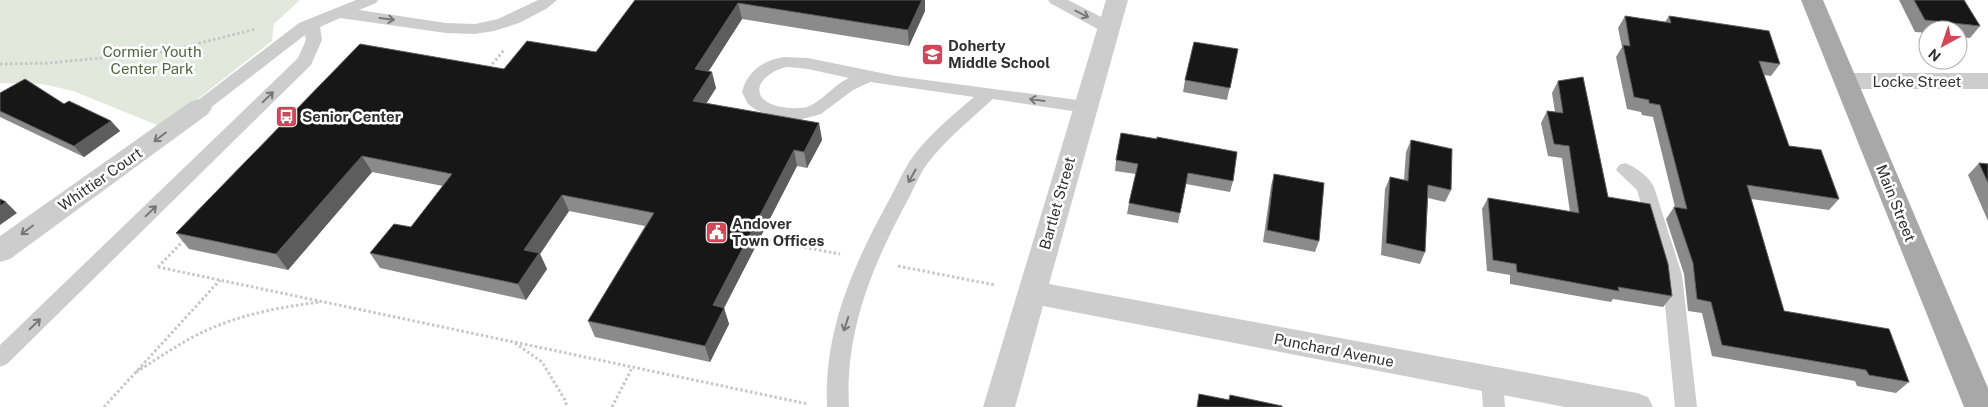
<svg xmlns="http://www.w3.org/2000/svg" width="1988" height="407" font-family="'Public Sans',sans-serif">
  <rect width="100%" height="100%" fill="#fff"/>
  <path fill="#e3e8dd" d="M 0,0 L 300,0 L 274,24 L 272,41 L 162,127 L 73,91 L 42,84 L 0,83 Z"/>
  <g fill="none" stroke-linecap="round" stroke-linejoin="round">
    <path stroke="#c7c7c7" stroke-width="3" stroke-dasharray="2.5 2.5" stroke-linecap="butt" d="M 0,64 L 49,63 L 164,52 L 256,29
      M 489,68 L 504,50
      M 760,239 L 840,254
      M 898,266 L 995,285
      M 158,267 L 808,404
      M 158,267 L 185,239
      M 515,343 L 542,362 L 565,400 L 567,407
      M 136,372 C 159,358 181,342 205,331 C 242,314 281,307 320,302
      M 104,407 L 220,280
      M 612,407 L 632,368"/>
    <path fill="#cdcdcd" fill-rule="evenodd" d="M 356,0 L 378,0 L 376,3 L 359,10 L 446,23 L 475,24 L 498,19 L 538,0 L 557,0 L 546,9 L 519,23 L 494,31 L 475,34 L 446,33 L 340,18 L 320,27 L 322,40 L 311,65 L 7,364 L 0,367 L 0,345 L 298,58 L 306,40 L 305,35 L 205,112 L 199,114 L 193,112 L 190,108 L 193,104 L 299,23 Z
      M 1048,0 L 1068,0 L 1115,24 L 1117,28 L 1115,32 L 1103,32 L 1050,3 Z
      M 784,57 L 808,58 L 896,76 L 1085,101 L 1091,103 L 1094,107 L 1091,111 L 1085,113 L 993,99 C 970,120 946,139 927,164 C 918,177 912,193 904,207 C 870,271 845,334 849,407 L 827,407 C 824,331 852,268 888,202 C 897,186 903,170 914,155 C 931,133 953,115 974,97 L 870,82 L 853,90 L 821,114 L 799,120 L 774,117 L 756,110 L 748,104 L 742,92 C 747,71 764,60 784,57 ZM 788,67 L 808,69 L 849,78 C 833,85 822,102 807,107 C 794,110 765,108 760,94 C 755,80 777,68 788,67 Z
      M 1625,163 C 1636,167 1649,177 1654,187 L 1682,275 L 1697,407 L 1675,407 L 1662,275 L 1637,190 L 1616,170 L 1619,165 Z
      M 1492,370 L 1500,373 L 1503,379 L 1505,407 L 1483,407 L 1481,379 L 1484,373 Z"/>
    <path fill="#cdcdcd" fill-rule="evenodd" d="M 1106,0 L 1128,0 L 1049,284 L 1637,393 L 1648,397 L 1653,407 L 1565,407 L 1043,306 L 1015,407 L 983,407 Z
      M 1846,73 L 1988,73 L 1988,89 L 1846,89 L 1837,87 L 1834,81 L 1837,75 Z
      M 199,99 L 208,102 L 212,108 L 208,114 L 10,259 L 0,262 L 0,236 L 190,102 Z"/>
    <path fill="#a8a8a8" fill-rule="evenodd" d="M 1801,0 L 1823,0 L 1988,388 L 1988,407 L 1964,407 Z"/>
  </g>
  <path fill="#8b8b8b" d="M 635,0 L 925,0 L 925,11 L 909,46 L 742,19 L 708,71 L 716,88 L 706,103 L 819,123 L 822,140 L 807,168 L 797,166 L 724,308 L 729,324 L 710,362 L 595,337 L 588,321 L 645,226 L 569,211 L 540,254 L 547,269 L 526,300 L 380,268 L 370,253 L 411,227 L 443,186 L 372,172 L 288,270 L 189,249 L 176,233 L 504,69 L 596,52 Z
    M 1899,0 L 1964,0 L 1980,26 L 1970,38 L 1958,37 L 1958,30 L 1928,30 L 1928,33 L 1915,32 Z
    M 1625,16 L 1665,22 L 1669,16 L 1780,64 L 1771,76 L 1764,75 L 1789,146 L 1839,199 L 1829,210 L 1751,199 L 1784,311 L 1909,382 L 1896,393 L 1857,386 L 1855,381 L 1712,356 L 1702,313 L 1688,311 L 1684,274 L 1666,219 L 1674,207 L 1675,207 L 1653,117 L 1642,115 L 1641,112 L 1627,109 L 1616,57 L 1622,47 L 1618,28 Z
    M 1238,49 L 1227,100 L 1183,92 L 1185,80 Z
    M 1558,81 L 1608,197 L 1672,296 L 1663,307 L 1613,299 L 1611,302 L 1510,284 L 1510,275 L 1487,271 L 1482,209 L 1488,198 L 1570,212 L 1562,158 L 1548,156 L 1541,123 L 1547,111 L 1555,112 L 1552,93 Z
    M 0,93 L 64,104 L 111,121 L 120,131 L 84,157 L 0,117 Z
    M 1411,140 L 1451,190 L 1445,202 L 1428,198 L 1425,252 L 1420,264 L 1381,255 L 1385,189 L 1390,177 L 1404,180 L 1406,152 Z
    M 1116,160 L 1233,181 L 1230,192 L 1186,184 L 1178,223 L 1127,214 L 1129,203 L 1136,174 L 1115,171 Z
    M 1979,163 L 1988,164 L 1988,221 L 1968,175 Z
    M 1274,174 L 1319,241 L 1315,252 L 1263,242 L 1271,186 Z"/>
  <path fill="#5d5d5d" d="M 922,0 L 925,0 L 925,11 L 909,46 L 908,30 Z
    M 738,3 L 742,19 L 700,85 L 695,69 Z
    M 712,72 L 716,88 L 698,117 L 693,101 Z
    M 111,121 L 120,131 L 84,157 L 74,146 Z
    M 819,123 L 822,140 L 807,168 L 804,152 Z
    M 794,150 L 797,166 L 724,308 L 729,324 L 710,362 L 705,346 L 713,305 Z
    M 362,156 L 372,172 L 288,270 L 276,254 Z
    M 562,195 L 569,211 L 540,254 L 547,269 L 526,300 L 518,284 L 524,250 Z
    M 6,202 L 17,213 L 0,225 L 0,206 Z"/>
  <path fill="#171717" stroke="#5d5d5d" d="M 635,0 L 922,0 L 908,30 L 738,3 L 695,69 L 712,72 L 693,101 L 819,123 L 804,152 L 794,150 L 713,305 L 724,308 L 705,346 L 588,321 L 654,213 L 562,195 L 524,250 L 539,253 L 518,284 L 370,253 L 394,224 L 411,227 L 452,174 L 362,156 L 276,254 L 176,233 L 360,44 L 504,69 L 527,41 L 596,52 Z
    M 1914,0 L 1964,0 L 1980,26 L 1925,20 Z
    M 1625,16 L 1671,23 L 1669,16 L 1769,31 L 1780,64 L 1759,61 L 1789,146 L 1821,150 L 1839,199 L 1747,185 L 1784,311 L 1889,329 L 1909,382 L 1869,375 L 1866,370 L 1722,345 L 1711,302 L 1697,299 L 1693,263 L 1674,207 L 1687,209 L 1660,105 L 1649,103 L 1649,100 L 1634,97 L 1623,45 L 1630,46 Z
    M 1194,42 L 1238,49 L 1230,88 L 1185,80 Z
    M 1583,77 L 1608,197 L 1650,204 L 1668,264 L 1672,296 L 1618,287 L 1619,291 L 1517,272 L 1516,264 L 1493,260 L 1488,198 L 1579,213 L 1569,146 L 1554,144 L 1547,111 L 1563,113 L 1558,81 Z
    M 25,79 L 64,104 L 69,101 L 111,121 L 74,146 L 0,111 L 0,93 Z
    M 1121,133 L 1157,139 L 1157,137 L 1237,152 L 1233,181 L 1188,173 L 1180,213 L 1129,203 L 1138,164 L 1116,160 Z
    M 1411,140 L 1452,149 L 1451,190 L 1428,185 L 1425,252 L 1386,243 L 1390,177 L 1408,181 Z
    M 1979,163 L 1988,164 L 1988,183 Z
    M 1274,174 L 1324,183 L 1319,241 L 1267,230 Z
    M 0,199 L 6,202 L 0,206 Z
    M 1199,394 L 1229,400 L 1230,395 L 1282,406 L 1282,407 L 1197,407 Z"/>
  <defs><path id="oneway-shaft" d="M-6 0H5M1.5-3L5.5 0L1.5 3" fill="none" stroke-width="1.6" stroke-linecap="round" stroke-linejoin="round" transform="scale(1.25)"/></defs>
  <g stroke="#777">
    <use href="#oneway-shaft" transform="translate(1082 14) rotate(27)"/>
    <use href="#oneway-shaft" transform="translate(387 19) rotate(7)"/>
    <use href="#oneway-shaft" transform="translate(268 97) rotate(-44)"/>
    <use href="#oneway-shaft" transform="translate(1037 100) rotate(-172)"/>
    <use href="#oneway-shaft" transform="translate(160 137) rotate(143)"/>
    <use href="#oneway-shaft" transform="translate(912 176) rotate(119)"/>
    <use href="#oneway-shaft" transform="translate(151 211) rotate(-44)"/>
    <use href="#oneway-shaft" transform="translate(27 230) rotate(143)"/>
    <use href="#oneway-shaft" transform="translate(35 324) rotate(-44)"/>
    <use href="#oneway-shaft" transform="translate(846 324) rotate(108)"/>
  </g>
  <defs>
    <symbol id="school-square" viewBox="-11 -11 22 22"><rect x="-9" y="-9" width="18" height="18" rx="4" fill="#d24758" stroke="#fff"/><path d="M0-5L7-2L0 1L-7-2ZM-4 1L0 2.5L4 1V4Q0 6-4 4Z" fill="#fff"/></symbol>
    <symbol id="bus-square" viewBox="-11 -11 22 22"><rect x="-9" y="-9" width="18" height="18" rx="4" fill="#d24758" stroke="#fff"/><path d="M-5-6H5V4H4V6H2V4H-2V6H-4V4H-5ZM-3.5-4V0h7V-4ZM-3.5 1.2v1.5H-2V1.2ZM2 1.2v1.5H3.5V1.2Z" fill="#fff"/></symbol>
    <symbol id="civic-square" viewBox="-11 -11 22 22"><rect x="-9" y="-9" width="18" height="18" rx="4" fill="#d24758" stroke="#fff"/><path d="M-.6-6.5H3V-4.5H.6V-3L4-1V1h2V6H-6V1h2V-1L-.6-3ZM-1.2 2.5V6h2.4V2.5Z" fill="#fff"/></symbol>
  </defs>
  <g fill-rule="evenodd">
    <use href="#school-square" x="920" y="42" width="25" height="25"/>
    <use href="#bus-square" x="274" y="104" width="25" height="25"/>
    <use href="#civic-square" x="704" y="220" width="25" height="25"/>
  </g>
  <g text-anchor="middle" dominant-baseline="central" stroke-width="5" stroke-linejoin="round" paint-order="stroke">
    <g font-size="15" font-weight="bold" fill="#303030" stroke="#fff" text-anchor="start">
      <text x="948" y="45">Doherty<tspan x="948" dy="17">Middle School</tspan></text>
      <text x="302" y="116">Senior Center</text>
      <text x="732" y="223">Andover<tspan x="732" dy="17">Town Offices</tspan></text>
    </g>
    <g font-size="15" fill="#556742" stroke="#fff">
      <text x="152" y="51">Cormier Youth<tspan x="152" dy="17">Center Park</tspan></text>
    </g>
    <g font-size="15" fill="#303030" stroke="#fff">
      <text x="1917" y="81">Locke Street</text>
      <text transform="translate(100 179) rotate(-35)">Whittier Court</text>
      <text transform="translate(1057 203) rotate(-74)">Bartlet Street</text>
      <text transform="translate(1896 203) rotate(68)">Main Street</text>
      <text transform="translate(1334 350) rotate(11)">Punchard Avenue</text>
    </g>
  </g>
  <g transform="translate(1943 45) rotate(220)"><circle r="24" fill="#ffffff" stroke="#acacac"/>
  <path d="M0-4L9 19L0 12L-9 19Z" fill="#d24758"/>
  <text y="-8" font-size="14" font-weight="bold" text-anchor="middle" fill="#303030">N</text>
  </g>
</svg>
